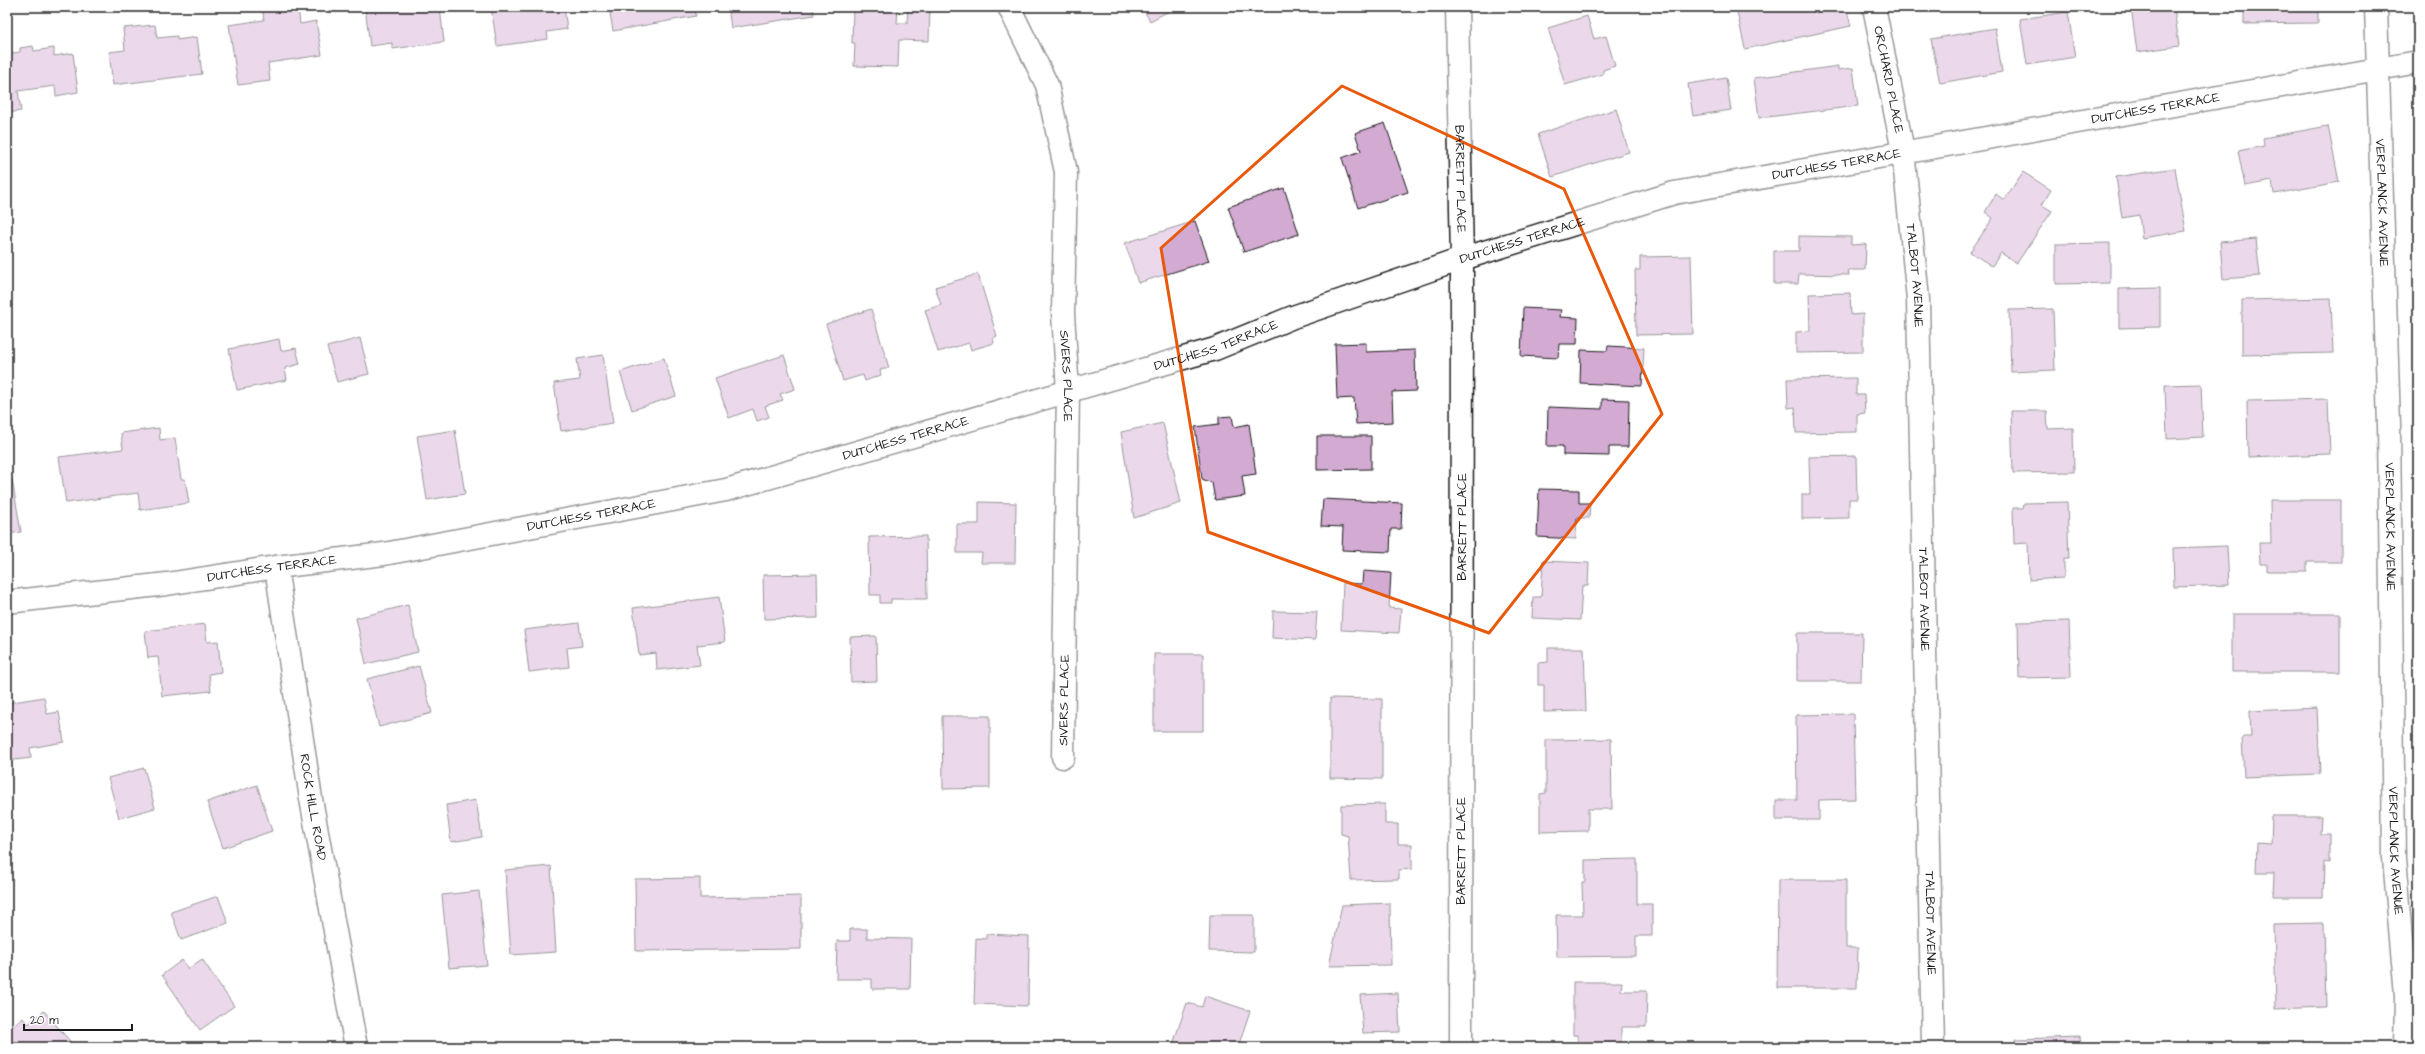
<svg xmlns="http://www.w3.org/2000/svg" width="2425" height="1054" font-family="'Architects Daughter',sans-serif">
  <rect width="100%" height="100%" fill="#fff"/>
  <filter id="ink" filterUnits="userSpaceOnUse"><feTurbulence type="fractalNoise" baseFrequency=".025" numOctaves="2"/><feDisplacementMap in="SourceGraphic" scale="8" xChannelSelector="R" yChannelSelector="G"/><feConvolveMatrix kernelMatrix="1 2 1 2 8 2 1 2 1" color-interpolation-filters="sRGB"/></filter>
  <g filter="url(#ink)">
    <path fill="#d2aad2" stroke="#1c1c1c" d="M 262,7 L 298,7 L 300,24 L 316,21 L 322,55 L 268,63 L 270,81 L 238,85 L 229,25 L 264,20 Z
      M 365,7 L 423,7 L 423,9 L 440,7 L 444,42 L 392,49 L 392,43 L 370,46 Z
      M 491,7 L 564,7 L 567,29 L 547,32 L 548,39 L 497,46 Z
      M 609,7 L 695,7 L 696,16 L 613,31 Z
      M 728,7 L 813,7 L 814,15 L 731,28 Z
      M 853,7 L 898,7 L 897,23 L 907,23 L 908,7 L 930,7 L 929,41 L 899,40 L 898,67 L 854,66 L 855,43 L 852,43 Z
      M 1142,7 L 1177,7 L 1150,21 Z
      M 1736,7 L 1846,7 L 1851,26 L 1745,49 Z
      M 2131,7 L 2174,7 L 2179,46 L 2137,52 Z
      M 2244,7 L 2318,7 L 2318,23 L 2244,24 Z
      M 2068,12 L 2075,57 L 2027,65 L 2020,19 Z
      M 1587,16 L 1594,39 L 1606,36 L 1615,66 L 1603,70 L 1603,74 L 1565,85 L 1548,28 Z
      M 155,25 L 157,38 L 177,36 L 177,40 L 197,37 L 202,74 L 113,85 L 109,52 L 125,50 L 123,28 Z
      M 1995,28 L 2002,72 L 1940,83 L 1931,39 Z
      M 33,46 L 34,51 L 54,48 L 54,56 L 73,53 L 78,92 L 56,96 L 55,86 L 18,91 L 21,111 L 7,113 L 7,54 L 20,52 L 20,48 Z
      M 1838,66 L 1838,70 L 1853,68 L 1858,106 L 1759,118 L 1754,78 Z
      M 1726,78 L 1731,110 L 1693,116 L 1688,84 Z
      M 1616,109 L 1629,152 L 1552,177 L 1538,134 Z
      M 1385,123 L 1408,192 L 1358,208 L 1342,158 L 1361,151 L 1355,133 Z
      M 2328,126 L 2339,182 L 2274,194 L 2272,181 L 2245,186 L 2238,151 L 2264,146 L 2263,138 Z
      M 2175,168 L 2186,231 L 2142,238 L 2139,215 L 2122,218 L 2116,177 Z
      M 2023,172 L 2051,190 L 2042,205 L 2052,211 L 2017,263 L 2001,253 L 1992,266 L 1970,252 L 1993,218 L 1985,212 L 1996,194 L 2004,200 Z
      M 1284,188 L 1299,234 L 1244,252 L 1228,207 Z
      M 1195,221 L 1209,261 L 1138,283 L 1125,243 Z
      M 1799,236 L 1851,237 L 1851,245 L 1866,244 L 1865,270 L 1848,270 L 1849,275 L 1799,274 L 1798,284 L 1774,284 L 1774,251 L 1799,251 Z
      M 2256,239 L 2260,276 L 2223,279 L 2220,242 Z
      M 2110,243 L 2110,283 L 2056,284 L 2056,244 Z
      M 1691,256 L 1693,334 L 1636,335 L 1635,270 L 1640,270 L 1640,257 Z
      M 978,274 L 997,336 L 993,338 L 994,343 L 971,350 L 969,343 L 938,352 L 925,310 L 941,305 L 935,287 Z
      M 2160,288 L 2160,327 L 2119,328 L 2119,289 Z
      M 1850,293 L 1851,315 L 1863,314 L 1863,352 L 1796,353 L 1796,332 L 1810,331 L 1809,294 Z
      M 2331,298 L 2333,353 L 2242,355 L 2242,300 Z
      M 1523,308 L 1561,310 L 1560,317 L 1578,318 L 1577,344 L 1559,344 L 1558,358 L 1521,356 Z
      M 871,309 L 889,368 L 880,370 L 881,375 L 865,381 L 863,375 L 843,381 L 826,324 Z
      M 2053,309 L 2055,370 L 2011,372 L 2009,310 Z
      M 360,338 L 369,374 L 337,382 L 327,347 Z
      M 279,339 L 281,351 L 296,348 L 300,364 L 285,368 L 287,380 L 237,390 L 229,349 Z
      M 1366,343 L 1366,352 L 1415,350 L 1416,391 L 1392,392 L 1393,422 L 1356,424 L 1354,398 L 1337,399 L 1335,344 Z
      M 1608,346 L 1644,348 L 1642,386 L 1580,383 L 1581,350 L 1607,351 Z
      M 603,355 L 613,423 L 561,431 L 554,383 L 580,380 L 577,359 Z
      M 784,355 L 795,389 L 780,394 L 783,400 L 765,406 L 769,417 L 757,421 L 753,409 L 729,418 L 715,378 Z
      M 664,358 L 676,396 L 632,410 L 620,372 Z
      M 1856,378 L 1856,395 L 1864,395 L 1865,413 L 1857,414 L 1857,432 L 1796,433 L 1795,407 L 1788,408 L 1787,379 Z
      M 2201,384 L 2203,437 L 2167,439 L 2165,385 Z
      M 1602,399 L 1629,400 L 1628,447 L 1609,447 L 1609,456 L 1563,455 L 1563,446 L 1547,446 L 1548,407 L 1602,409 Z
      M 2328,399 L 2330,454 L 2248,457 L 2247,401 Z
      M 2011,411 L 2047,411 L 2048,429 L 2073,428 L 2074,472 L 2013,473 Z
      M 1232,416 L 1234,427 L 1249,424 L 1256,474 L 1242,476 L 1245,496 L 1215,500 L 1212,483 L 1202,479 L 1195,427 L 1219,424 L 1219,417 Z
      M 1163,423 L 1181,503 L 1134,518 L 1121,432 Z
      M 159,428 L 160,440 L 175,438 L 181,479 L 185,479 L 189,503 L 140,510 L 138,493 L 66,503 L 59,457 L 123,449 L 121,433 Z
      M 455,430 L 465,494 L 427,500 L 417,436 Z
      M 1317,436 L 1371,436 L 1371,469 L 1317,470 Z
      M 1856,456 L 1857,499 L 1849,499 L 1849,518 L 1802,519 L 1802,494 L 1810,494 L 1809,457 Z
      M 7,479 L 12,479 L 21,532 L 7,534 Z
      M 1539,489 L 1579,490 L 1579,503 L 1590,503 L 1589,518 L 1577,518 L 1576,539 L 1537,537 Z
      M 1323,499 L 1402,503 L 1401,529 L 1391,529 L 1390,552 L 1342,550 L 1343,527 L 1321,526 Z
      M 2270,500 L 2341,500 L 2341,562 L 2307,562 L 2307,571 L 2267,571 L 2267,564 L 2260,564 L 2259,543 L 2271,543 Z
      M 979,502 L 1016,503 L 1015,563 L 981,563 L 982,553 L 957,553 L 957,524 L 979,524 Z
      M 2067,502 L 2069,558 L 2064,558 L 2064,578 L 2029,580 L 2028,543 L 2014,544 L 2013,508 L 2023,508 L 2024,503 Z
      M 926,536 L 927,599 L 891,599 L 891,603 L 880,603 L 880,595 L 870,595 L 869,537 Z
      M 2227,546 L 2229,585 L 2174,587 L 2173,548 Z
      M 1543,561 L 1589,563 L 1588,586 L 1582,586 L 1580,620 L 1532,618 L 1533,597 L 1541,597 Z
      M 1363,571 L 1391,573 L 1389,608 L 1401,609 L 1399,633 L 1341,630 L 1343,583 L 1362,584 Z
      M 817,574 L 818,618 L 764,619 L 763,575 Z
      M 719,597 L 725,642 L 697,645 L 700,665 L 657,670 L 656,653 L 639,655 L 633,608 Z
      M 408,605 L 418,652 L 366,664 L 356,618 Z
      M 1273,611 L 1317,612 L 1315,640 L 1272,638 Z
      M 2232,614 L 2340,614 L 2340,672 L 2232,672 Z
      M 2069,621 L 2071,677 L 2019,678 L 2018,622 Z
      M 579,623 L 582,646 L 567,648 L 569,667 L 529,672 L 524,630 Z
      M 205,624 L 207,642 L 218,641 L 221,672 L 209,674 L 211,691 L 162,696 L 158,657 L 148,658 L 145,631 Z
      M 1797,633 L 1862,633 L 1861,681 L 1797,681 Z
      M 876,636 L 877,681 L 851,682 L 850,637 Z
      M 1548,648 L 1584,648 L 1586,711 L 1544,712 L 1544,685 L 1538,685 L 1538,663 L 1548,662 Z
      M 1154,654 L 1203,654 L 1203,731 L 1154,731 Z
      M 419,666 L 432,713 L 379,727 L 367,679 Z
      M 44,697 L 47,714 L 59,712 L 64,742 L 30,748 L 31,758 L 7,761 L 7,703 Z
      M 1330,698 L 1382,699 L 1382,779 L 1330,778 Z
      M 2317,708 L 2320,774 L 2244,777 L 2242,737 L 2251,737 L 2250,711 Z
      M 1853,714 L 1855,799 L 1819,800 L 1819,820 L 1776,820 L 1776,800 L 1797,800 L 1796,715 Z
      M 942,716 L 990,716 L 990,788 L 943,789 Z
      M 1611,739 L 1612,809 L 1588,809 L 1588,831 L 1540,832 L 1540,794 L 1546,793 L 1546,740 Z
      M 144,768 L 155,808 L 119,818 L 108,778 Z
      M 257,785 L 272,831 L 223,848 L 207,802 Z
      M 476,800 L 482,837 L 451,842 L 446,805 Z
      M 1385,804 L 1385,824 L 1398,824 L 1398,844 L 1412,844 L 1412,869 L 1399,870 L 1399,879 L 1351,880 L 1348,836 L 1341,834 L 1341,805 Z
      M 2272,816 L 2321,816 L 2320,834 L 2329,834 L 2329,863 L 2324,862 L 2323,897 L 2273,897 L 2274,873 L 2256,873 L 2257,842 L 2271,843 Z
      M 1637,859 L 1637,904 L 1652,904 L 1652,936 L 1636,936 L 1636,956 L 1557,957 L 1556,915 L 1583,915 L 1582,882 L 1585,882 L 1585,860 Z
      M 551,866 L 556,952 L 511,955 L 505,870 Z
      M 700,878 L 700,898 L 801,896 L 801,949 L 636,951 L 635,879 Z
      M 1778,880 L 1846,880 L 1846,948 L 1858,948 L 1857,988 L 1777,988 Z
      M 479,891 L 487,965 L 449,968 L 442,895 Z
      M 218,896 L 228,923 L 181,940 L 171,912 Z
      M 1390,903 L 1391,965 L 1329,966 L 1342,905 Z
      M 1210,915 L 1254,915 L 1254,952 L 1209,951 Z
      M 2324,923 L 2326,1007 L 2276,1009 L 2274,924 Z
      M 850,929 L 867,929 L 867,938 L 911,939 L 910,989 L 872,989 L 872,979 L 836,979 L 837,941 L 850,941 Z
      M 986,934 L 1029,936 L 1028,1006 L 974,1004 L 976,938 L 986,939 Z
      M 202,959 L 234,1006 L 200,1030 L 162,975 L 182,960 L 188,969 Z
      M 1573,982 L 1622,982 L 1621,991 L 1647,991 L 1646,1027 L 1621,1027 L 1621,1047 L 1578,1047 L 1578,1035 L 1573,1035 Z
      M 1398,993 L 1400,1032 L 1363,1033 L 1360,995 Z
      M 1205,996 L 1250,1011 L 1238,1047 L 1172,1047 L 1187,1003 L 1202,1007 Z
      M 44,1011 L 75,1047 L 7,1047 L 7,1031 L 23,1018 L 28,1024 Z
      M 2080,1037 L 2081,1047 L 2016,1047 L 2016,1039 Z
      M 2336,1045 L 2336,1047 L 2282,1047 Z"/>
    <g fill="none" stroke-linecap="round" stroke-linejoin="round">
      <defs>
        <g id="street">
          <path id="s1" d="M 1009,7 L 1047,85 L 1066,172 L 1063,314 L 1068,391 L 1063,757"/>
          <path id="s2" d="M 1457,7 L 1462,259 L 1461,1047"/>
          <path id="s3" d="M 1874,7 L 1903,151 L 1918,299 L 1933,1047"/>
          <path id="s4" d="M 276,567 L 311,799 L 356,1047"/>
          <path id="s5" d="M 7,602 L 167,584 L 276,567 L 384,554 L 726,490 L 1215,349 L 1293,317 L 1462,259 L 1674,193 L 2418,62"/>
        </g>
        <g id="secondary">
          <path id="s6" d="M 2376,7 L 2389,425 L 2394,858 L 2406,997 L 2405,1047"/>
        </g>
      </defs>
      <use href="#street" stroke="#1c1c1c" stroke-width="25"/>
      <use href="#secondary" stroke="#1c1c1c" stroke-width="25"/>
      <use href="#street" stroke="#fff" stroke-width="22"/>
      <use href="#secondary" stroke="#fff" stroke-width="22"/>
    </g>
  </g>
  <path d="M0 0H2425V1054H0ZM 1342,86 L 1564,189 L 1662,414 L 1489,633 L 1208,532 L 1161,248 Z" fill="#fff" fill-opacity=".55" fill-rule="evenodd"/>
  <path fill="none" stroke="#e8590c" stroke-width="3" stroke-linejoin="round" d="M 1342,86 L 1564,189 L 1662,414 L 1489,633 L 1208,532 L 1161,248 Z"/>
  <g text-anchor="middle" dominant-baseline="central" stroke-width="3.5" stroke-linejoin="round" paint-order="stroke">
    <g font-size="13" fill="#1c1c1c" stroke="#fff">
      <text stroke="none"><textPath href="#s3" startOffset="74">ORCHARD PLACE</textPath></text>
      <text stroke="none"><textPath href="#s5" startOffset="2211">DUTCHESS TERRACE</textPath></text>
      <text stroke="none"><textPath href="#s5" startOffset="1887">DUTCHESS TERRACE</textPath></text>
      <text stroke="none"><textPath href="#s2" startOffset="172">BARRETT PLACE</textPath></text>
      <text stroke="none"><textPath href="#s6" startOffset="196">VERPLANCK AVENUE</textPath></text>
      <text stroke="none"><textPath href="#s5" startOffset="1563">DUTCHESS TERRACE</textPath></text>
      <text stroke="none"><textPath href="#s3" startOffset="272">TALBOT AVENUE</textPath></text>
      <text stroke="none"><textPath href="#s5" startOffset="1239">DUTCHESS TERRACE</textPath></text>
      <text stroke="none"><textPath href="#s1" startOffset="380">SIVERS PLACE</textPath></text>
      <text stroke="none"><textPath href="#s5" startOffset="915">DUTCHESS TERRACE</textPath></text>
      <text stroke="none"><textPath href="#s5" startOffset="591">DUTCHESS TERRACE</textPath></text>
      <text transform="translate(1462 527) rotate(-90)">BARRETT PLACE</text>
      <text stroke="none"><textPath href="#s6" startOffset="520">VERPLANCK AVENUE</textPath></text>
      <text stroke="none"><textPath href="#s5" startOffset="267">DUTCHESS TERRACE</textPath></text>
      <text stroke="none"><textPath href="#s3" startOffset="596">TALBOT AVENUE</textPath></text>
      <text transform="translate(1064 700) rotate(-89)">SIVERS PLACE</text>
      <text stroke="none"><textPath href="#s4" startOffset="243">ROCK HILL ROAD</textPath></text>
      <text transform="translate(1461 851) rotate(-90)">BARRETT PLACE</text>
      <text stroke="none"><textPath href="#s6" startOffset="844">VERPLANCK AVENUE</textPath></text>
      <text stroke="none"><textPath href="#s3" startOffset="920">TALBOT AVENUE</textPath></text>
    </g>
  </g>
  <rect width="2425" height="1054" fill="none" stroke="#fff" stroke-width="24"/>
  <rect x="12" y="12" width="2401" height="1030" fill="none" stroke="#1c1c1c" stroke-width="1.5" filter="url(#ink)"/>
  <path d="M24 1024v6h108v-6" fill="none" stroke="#1c1c1c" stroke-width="2"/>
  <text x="30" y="1024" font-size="12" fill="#1c1c1c" stroke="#ffffff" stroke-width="3" paint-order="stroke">20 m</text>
</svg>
